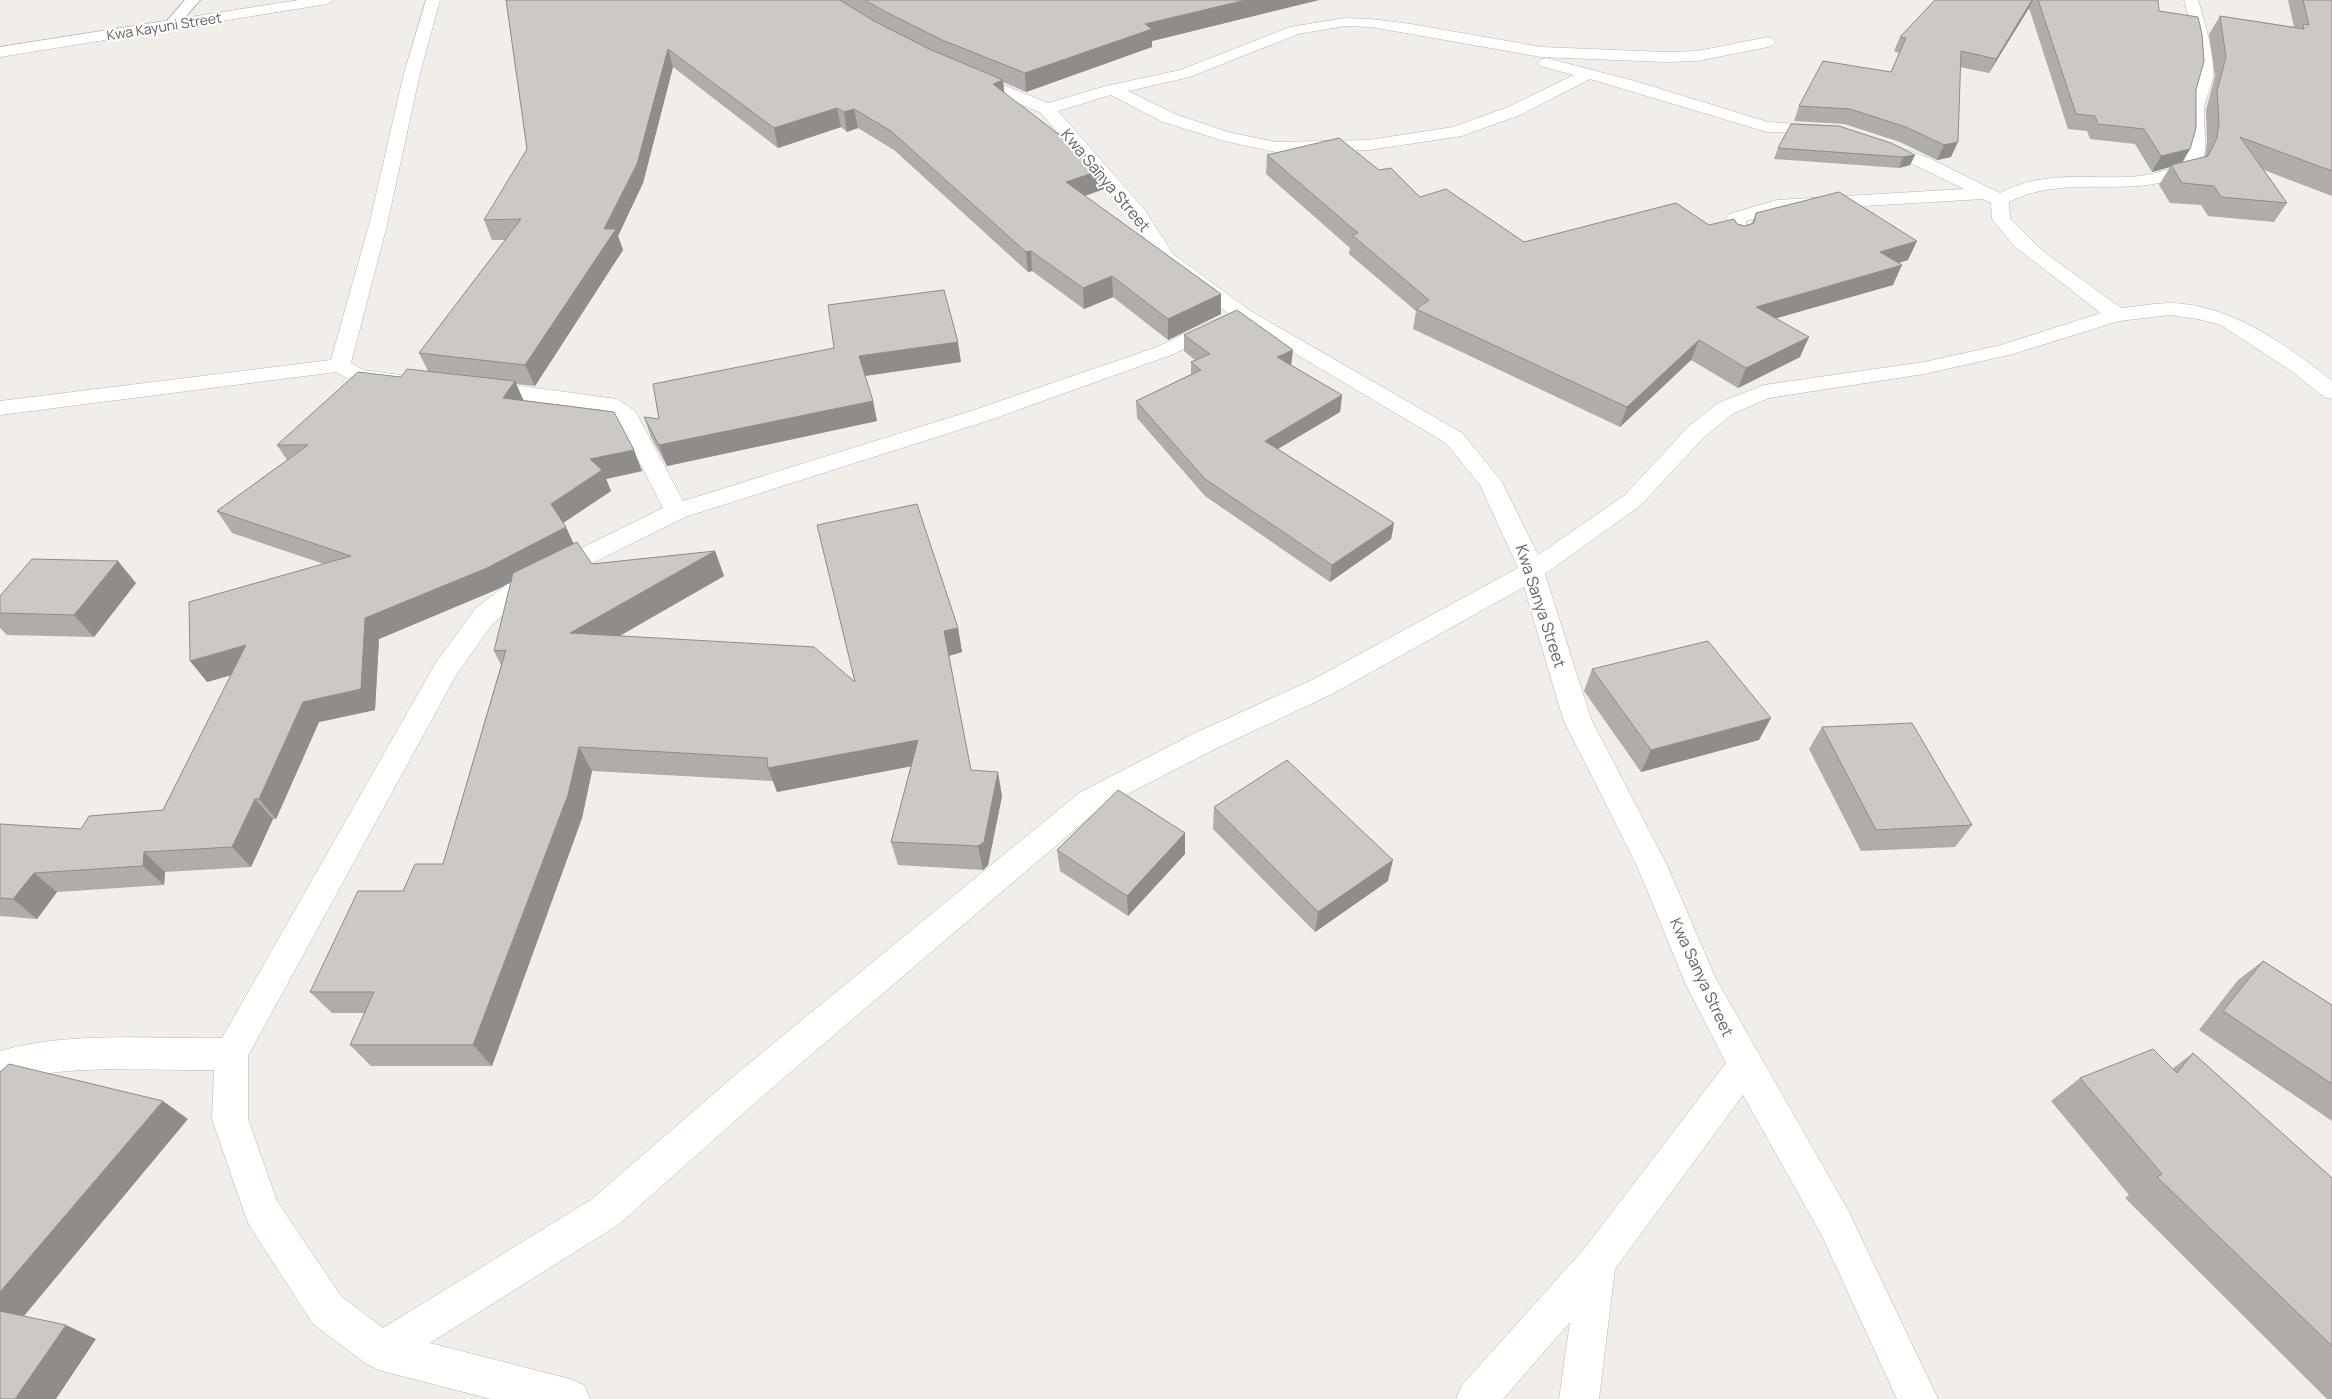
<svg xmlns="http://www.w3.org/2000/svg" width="2332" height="1399" font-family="Manrope,sans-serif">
  <rect width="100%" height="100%" fill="#f1ede8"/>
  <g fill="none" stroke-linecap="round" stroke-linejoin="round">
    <defs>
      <path id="service" d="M 185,0 L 200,0 L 176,28 L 166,28 L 164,25 L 166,22 Z"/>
      <path id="minor" d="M 426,0 L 440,0 L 420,73 L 387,225 L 351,363 L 363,370 L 401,375 L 404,380 L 401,385 C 380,390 354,383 336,372 L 0,415 L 0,401 L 331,360 L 369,225 L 404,73 Z
        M 2184,0 L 2198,0 C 2204,19 2215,57 2213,76 C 2212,86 2205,98 2204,110 C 2203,136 2212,149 2195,174 C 2177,178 2157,185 2138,186 C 2094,189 2050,181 2009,202 L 2010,219 L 2044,252 L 2121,308 C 2137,307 2154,303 2170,303 C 2230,304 2287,345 2332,381 L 2332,399 L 2324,397 L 2294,373 L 2221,325 L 2198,319 L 2170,315 L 2119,321 L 2013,354 L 1924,374 L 1769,398 L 1734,413 L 1704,437 L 1641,505 L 1545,574 L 1591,719 L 1667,865 L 1715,977 L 1848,1210 L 1938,1399 L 1897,1399 L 1822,1236 L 1743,1095 L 1615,1269 L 1599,1399 L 1559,1399 L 1570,1322 L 1503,1399 L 1456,1399 L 1462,1385 L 1584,1249 L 1726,1063 L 1686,985 L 1637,866 L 1563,719 L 1524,587 L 1332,694 L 1213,750 L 1099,809 L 765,1094 L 618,1225 L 430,1343 L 570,1379 L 584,1385 L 590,1399 L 491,1399 L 382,1371 L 368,1365 L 313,1324 L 249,1225 L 244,1212 L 212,1119 L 214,1070 C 143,1071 68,1063 0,1083 L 0,1051 C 69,1031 150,1039 222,1038 L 435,664 L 475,609 L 506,585 L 663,508 L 618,420 L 603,410 L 483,395 L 475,393 L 472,388 L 475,383 L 483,381 L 617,399 L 635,411 L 638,416 L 683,501 L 971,411 L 1157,347 L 1211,321 L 1218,319 L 1225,321 L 1228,325 L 1225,329 L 1171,355 L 987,421 L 685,517 L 524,597 L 493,623 L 455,677 L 248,1056 L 248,1119 L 277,1201 L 341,1296 L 383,1328 L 592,1199 L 741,1070 L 1079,793 L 1193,734 L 1312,680 L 1518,568 L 1480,485 L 1446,443 L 1235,318 L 1159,262 L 1131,217 L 1041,113 L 964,80 L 962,77 L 964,74 L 976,74 L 1048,103 L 1106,86 L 1180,70 L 1290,27 L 1345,18 L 1371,19 L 1411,24 L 1541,47 L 1666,52 L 1697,51 L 1768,37 L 1773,39 L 1776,42 L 1773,45 L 1768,47 L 1697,61 L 1666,62 L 1541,57 L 1411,34 L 1371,27 L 1345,26 L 1298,34 L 1190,77 L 1128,91 L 1175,114 L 1228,132 L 1276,142 L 1369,140 L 1453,127 L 1508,107 L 1574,75 L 1540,66 L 1538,63 L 1540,60 L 1546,58 L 1635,81 L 1768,122 L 1832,126 L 1834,130 L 1832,134 L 1767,132 L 1590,79 L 1520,115 L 1462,136 L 1369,150 L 1276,152 L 1224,141 L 1163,122 L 1111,95 L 1058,111 L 1145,210 L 1173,254 L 1249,310 L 1462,433 L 1502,482 L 1538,555 L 1625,495 L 1688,427 L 1718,403 L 1764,385 L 1924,362 L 2001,345 L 2101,313 L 2014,246 L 1992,219 L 1991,203 L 1983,199 L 1778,211 L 1746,221 L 1747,237 L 1745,241 L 1738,243 L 1731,241 L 1729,237 L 1727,218 L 1729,214 L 1777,200 L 1964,189 L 1917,166 L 1873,149 L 1870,145 L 1873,141 L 1879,140 L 1929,158 L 2000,193 C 2048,168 2091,181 2140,176 C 2154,174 2168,169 2182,166 C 2193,141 2186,134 2188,110 C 2189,98 2196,86 2197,76 C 2199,55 2190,21 2184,0 Z"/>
      <path id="tertiary" d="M 299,0 L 334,0 L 327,4 L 0,57 L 0,47 Z"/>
    </defs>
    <use href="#service" stroke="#b3b6ba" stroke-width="2"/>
    <use href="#minor" stroke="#b3b6ba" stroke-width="1"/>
    <use href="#tertiary" stroke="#b3b6ba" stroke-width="1"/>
    <use href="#service" fill="#fff" fill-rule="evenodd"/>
    <use href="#minor" fill="#fff" fill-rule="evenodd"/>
    <use href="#tertiary" fill="#fff" fill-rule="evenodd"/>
  </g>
  <path fill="#afaca9" d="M 506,0 L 1319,0 L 1152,41 L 1152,47 L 1026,92 L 1003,82 L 1004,92 L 1104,189 L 1085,196 L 1221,294 L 1221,314 L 1168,340 L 1113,297 L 1084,309 L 1032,271 L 1028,272 L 894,150 L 858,128 L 847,132 L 841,127 L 778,148 L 673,67 L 643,183 L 618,236 L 623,250 L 535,386 L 516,384 L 524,401 L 642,471 L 606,479 L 611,491 L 563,523 L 574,544 L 592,564 L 715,551 L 724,576 L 620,636 L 855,682 L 958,628 L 962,652 L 949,656 L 971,770 L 1002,796 L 988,865 L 983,870 L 898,865 L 891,842 L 911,766 L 777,792 L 773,781 L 592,771 L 582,818 L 492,1066 L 371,1066 L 350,1045 L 364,1013 L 332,1013 L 310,992 L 403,891 L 443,864 L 501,665 L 494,651 L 511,582 L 498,589 L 379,639 L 375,710 L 319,722 L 276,819 L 273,819 L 251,867 L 165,872 L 164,885 L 57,892 L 37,919 L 0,916 L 0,824 L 81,829 L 163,810 L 231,675 L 207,682 L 324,564 L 232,533 L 217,511 L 287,460 L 277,445 L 401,377 L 428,371 L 419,353 L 505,240 L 492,240 L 484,220 L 527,149 Z
    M 1935,0 L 2158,0 L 2159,11 L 2190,149 L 2182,163 L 2205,157 L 2207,142 L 2206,110 L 2215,76 L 2209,34 L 2220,16 L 2294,27 L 2288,0 L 2332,0 L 2332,196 L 2264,170 L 2287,203 L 2274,222 L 2208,216 L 2201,205 L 2170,203 L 2159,185 L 2170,167 L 2152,172 L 2135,144 L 2090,139 L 2087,131 L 2068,129 L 2029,8 L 1989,73 L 1960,67 L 1951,157 L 1937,160 L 1900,142 L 1844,124 L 1794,121 L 1799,106 L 1891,72 L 1899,53 L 1894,51 L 1900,37 Z
    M 1778,148 L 1915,155 L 1910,165 L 1899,168 L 1774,159 Z
    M 1267,155 L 1379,170 L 1420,197 L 1524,242 L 1709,225 L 1737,224 L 1745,226 L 1752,223 L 1756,213 L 1908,260 L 1899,263 L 1893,285 L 1776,318 L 1800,357 L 1738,388 L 1691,360 L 1620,427 L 1413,329 L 1416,311 L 1349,254 L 1350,248 L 1266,174 Z
    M 1184,335 L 1291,365 L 1342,395 L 1340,412 L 1278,449 L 1394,523 L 1391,539 L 1330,582 L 1205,496 L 1137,418 L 1136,401 L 1191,374 L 1191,362 L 1195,360 L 1184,351 Z
    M 961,362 L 865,376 L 873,401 L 877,421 L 667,466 L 651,437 L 644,417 L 659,419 L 653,384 Z
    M 136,583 L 94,637 L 7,635 L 0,628 L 0,596 Z
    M 1592,669 L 1759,740 L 1641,772 L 1584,691 Z
    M 1822,727 L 1972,825 L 1955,847 L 1861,851 L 1809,749 Z
    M 1214,807 L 1388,881 L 1315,932 L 1213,829 Z
    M 1185,833 L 1185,854 L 1128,916 L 1060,871 L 1057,850 Z
    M 2263,961 L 2332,1005 L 2332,1121 L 2199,1030 L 2238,980 Z
    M 2193,1053 L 2332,1178 L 2332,1399 L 2327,1399 L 2125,1198 L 2129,1195 L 2051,1101 L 2080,1078 L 2172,1069 Z"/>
  <path fill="#8f8c89" d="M 1246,0 L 1319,0 L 1152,41 L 1152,47 L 1026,92 L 1025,73 L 1145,24 Z
    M 2032,0 L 2033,0 L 2029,8 L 1989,73 L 1996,59 Z
    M 668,49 L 673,67 L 643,183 L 618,236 L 623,250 L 535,386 L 525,365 L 604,229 Z
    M 1003,80 L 1005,99 L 993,84 Z
    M 837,108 L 841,127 L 778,148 L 774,128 Z
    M 854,109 L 858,128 L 847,132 L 844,112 Z
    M 1958,142 L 1951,157 L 1937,160 L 1944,145 Z
    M 2190,149 L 2181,164 L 2171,165 L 2170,167 L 2152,172 L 2161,156 Z
    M 1915,155 L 1910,165 L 1899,168 L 1903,157 Z
    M 1104,169 L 1104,189 L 1067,202 L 1066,182 Z
    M 1917,241 L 1908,260 L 1871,271 L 1880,252 Z
    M 1031,251 L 1032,271 L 1028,272 L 1026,252 Z
    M 1902,265 L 1893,285 L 1749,326 L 1756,307 Z
    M 1112,276 L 1113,297 L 1084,309 L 1083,288 Z
    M 1221,294 L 1221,314 L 1168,340 L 1168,319 Z
    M 1809,337 L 1800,357 L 1738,388 L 1746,368 Z
    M 1699,340 L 1691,360 L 1620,427 L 1627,407 Z
    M 958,342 L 961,362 L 864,376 L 859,356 Z
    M 1293,350 L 1291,367 L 1277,357 Z
    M 515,381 L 524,402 L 503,398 Z
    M 1342,395 L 1340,412 L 1264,457 L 1265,441 Z
    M 873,401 L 877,421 L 667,466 L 659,445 Z
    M 634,450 L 642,471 L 606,479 L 611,491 L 560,525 L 551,504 L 590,459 Z
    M 1394,523 L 1391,539 L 1330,582 L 1332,565 Z
    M 566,527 L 576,549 L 498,589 L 379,639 L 375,710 L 319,722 L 276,819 L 259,799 L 303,702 L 365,618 Z
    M 715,551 L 724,576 L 582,657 L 570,633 Z
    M 118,561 L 136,583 L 94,637 L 74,615 Z
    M 958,628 L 962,652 L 948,656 L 944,631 Z
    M 246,645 L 263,666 L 207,682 L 190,661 Z
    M 1771,718 L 1759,740 L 1641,772 L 1651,750 Z
    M 918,740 L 923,764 L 777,792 L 768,768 Z
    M 579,747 L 592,771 L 582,818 L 492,1066 L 473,1045 Z
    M 998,772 L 1002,796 L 988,865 L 983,870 L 978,846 Z
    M 255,799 L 273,819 L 251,867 L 232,847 Z
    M 1185,833 L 1185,854 L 1128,916 L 1127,896 Z
    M 144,852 L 165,872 L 164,885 L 143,866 Z
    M 1393,860 L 1388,881 L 1315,932 L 1318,912 Z
    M 34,873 L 57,892 L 37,919 L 13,899 Z
    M 163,1101 L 188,1119 L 19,1322 L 0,1314 L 0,1292 Z
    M 66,1325 L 96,1339 L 56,1399 L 15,1399 Z"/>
  <path fill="#ccc8c4" stroke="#8f8c89" d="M 506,0 L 840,0 L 872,20 L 929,49 L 1003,80 L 993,84 L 1104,169 L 1066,182 L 1221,294 L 1168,319 L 1112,276 L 1083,288 L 1031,251 L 1026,252 L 891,131 L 854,109 L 844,112 L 837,108 L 774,128 L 668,49 L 637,164 L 604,229 L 616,229 L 525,365 L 419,353 L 521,219 L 484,220 L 527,149 Z
    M 865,0 L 1246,0 L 1145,24 L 1152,29 L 1025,73 L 942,40 L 884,11 Z
    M 1935,0 L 2032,0 L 1996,59 L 1961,51 L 1958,142 L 1944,145 L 1906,127 L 1850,109 L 1799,106 L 1823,61 L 1891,72 L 1906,38 L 1900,37 Z
    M 2038,0 L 2158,0 L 2159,11 L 2198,17 L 2202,34 L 2204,61 L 2196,90 L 2196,128 L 2190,149 L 2161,156 L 2144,129 L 2098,124 L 2095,116 L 2076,114 Z
    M 2303,0 L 2332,0 L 2332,171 L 2240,137 L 2287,203 L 2221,197 L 2214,186 L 2182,183 L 2171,165 L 2208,156 L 2217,138 L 2219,123 L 2217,91 L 2226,57 L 2220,16 L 2304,29 L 2303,24 L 2309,25 Z
    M 1791,124 L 1839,126 L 1891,143 L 1915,155 L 1903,157 L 1778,148 Z
    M 1339,138 L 1379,170 L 1391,168 L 1420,197 L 1446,189 L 1524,242 L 1676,203 L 1709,225 L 1734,219 L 1737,224 L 1745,226 L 1754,223 L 1756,213 L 1839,192 L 1917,241 L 1880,252 L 1902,265 L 1756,307 L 1809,337 L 1746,368 L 1699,340 L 1627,407 L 1416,309 L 1429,300 L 1352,235 L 1358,233 L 1267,155 Z
    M 944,290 L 958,342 L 859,356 L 873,401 L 659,445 L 644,417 L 659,419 L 653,384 L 834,348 L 828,305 Z
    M 1237,310 L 1293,350 L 1277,357 L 1342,395 L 1265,441 L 1394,523 L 1332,565 L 1205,479 L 1136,401 L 1201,370 L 1191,362 L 1210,354 L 1184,335 Z
    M 407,369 L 515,381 L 503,398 L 614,412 L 634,450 L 590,459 L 602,470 L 551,504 L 566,527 L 487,568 L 365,618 L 361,689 L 303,702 L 259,799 L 255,799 L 232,847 L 144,852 L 143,866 L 34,873 L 13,899 L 0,898 L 0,824 L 81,829 L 89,816 L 163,810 L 246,645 L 190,661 L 189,602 L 351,556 L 217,511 L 308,445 L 277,445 L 358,372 L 401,377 Z
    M 917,504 L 958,628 L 944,631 L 971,770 L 998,772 L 984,842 L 978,846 L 891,842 L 918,740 L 768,768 L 767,758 L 579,747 L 568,795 L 473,1045 L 350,1045 L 374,992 L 310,992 L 358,891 L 403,891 L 415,864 L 443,864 L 506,650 L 494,651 L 513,573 L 577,542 L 592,564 L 715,551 L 570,633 L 814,647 L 855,682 L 817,525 Z
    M 32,559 L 118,561 L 74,615 L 0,613 L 0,596 Z
    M 1708,641 L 1771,718 L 1651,750 L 1592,669 Z
    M 1912,723 L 1972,825 L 1876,830 L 1822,727 Z
    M 1287,760 L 1393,860 L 1318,912 L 1214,807 Z
    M 1118,790 L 1185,833 L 1127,896 L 1057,850 Z
    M 2263,961 L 2332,1005 L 2332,1084 L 2223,1011 Z
    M 2153,1049 L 2177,1073 L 2193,1053 L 2332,1178 L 2332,1346 L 2157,1177 L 2162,1174 L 2080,1078 Z
    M 9,1064 L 163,1101 L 0,1292 L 0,1072 Z
    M 0,1311 L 66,1325 L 15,1399 L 0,1399 Z"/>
  <g text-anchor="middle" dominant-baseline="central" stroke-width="4" stroke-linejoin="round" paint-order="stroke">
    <g font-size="14" fill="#5f6468" stroke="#fff">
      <text transform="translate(164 26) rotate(-9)">Kwa Kayuni Street</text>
    </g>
    <g font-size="16" fill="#5f6468" stroke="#fff">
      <text transform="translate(1106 180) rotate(50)">Kwa Sanya Street</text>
      <text transform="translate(1541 606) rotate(72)">Kwa Sanya Street</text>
      <text transform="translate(1702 977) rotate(65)">Kwa Sanya Street</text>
    </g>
  </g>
</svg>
